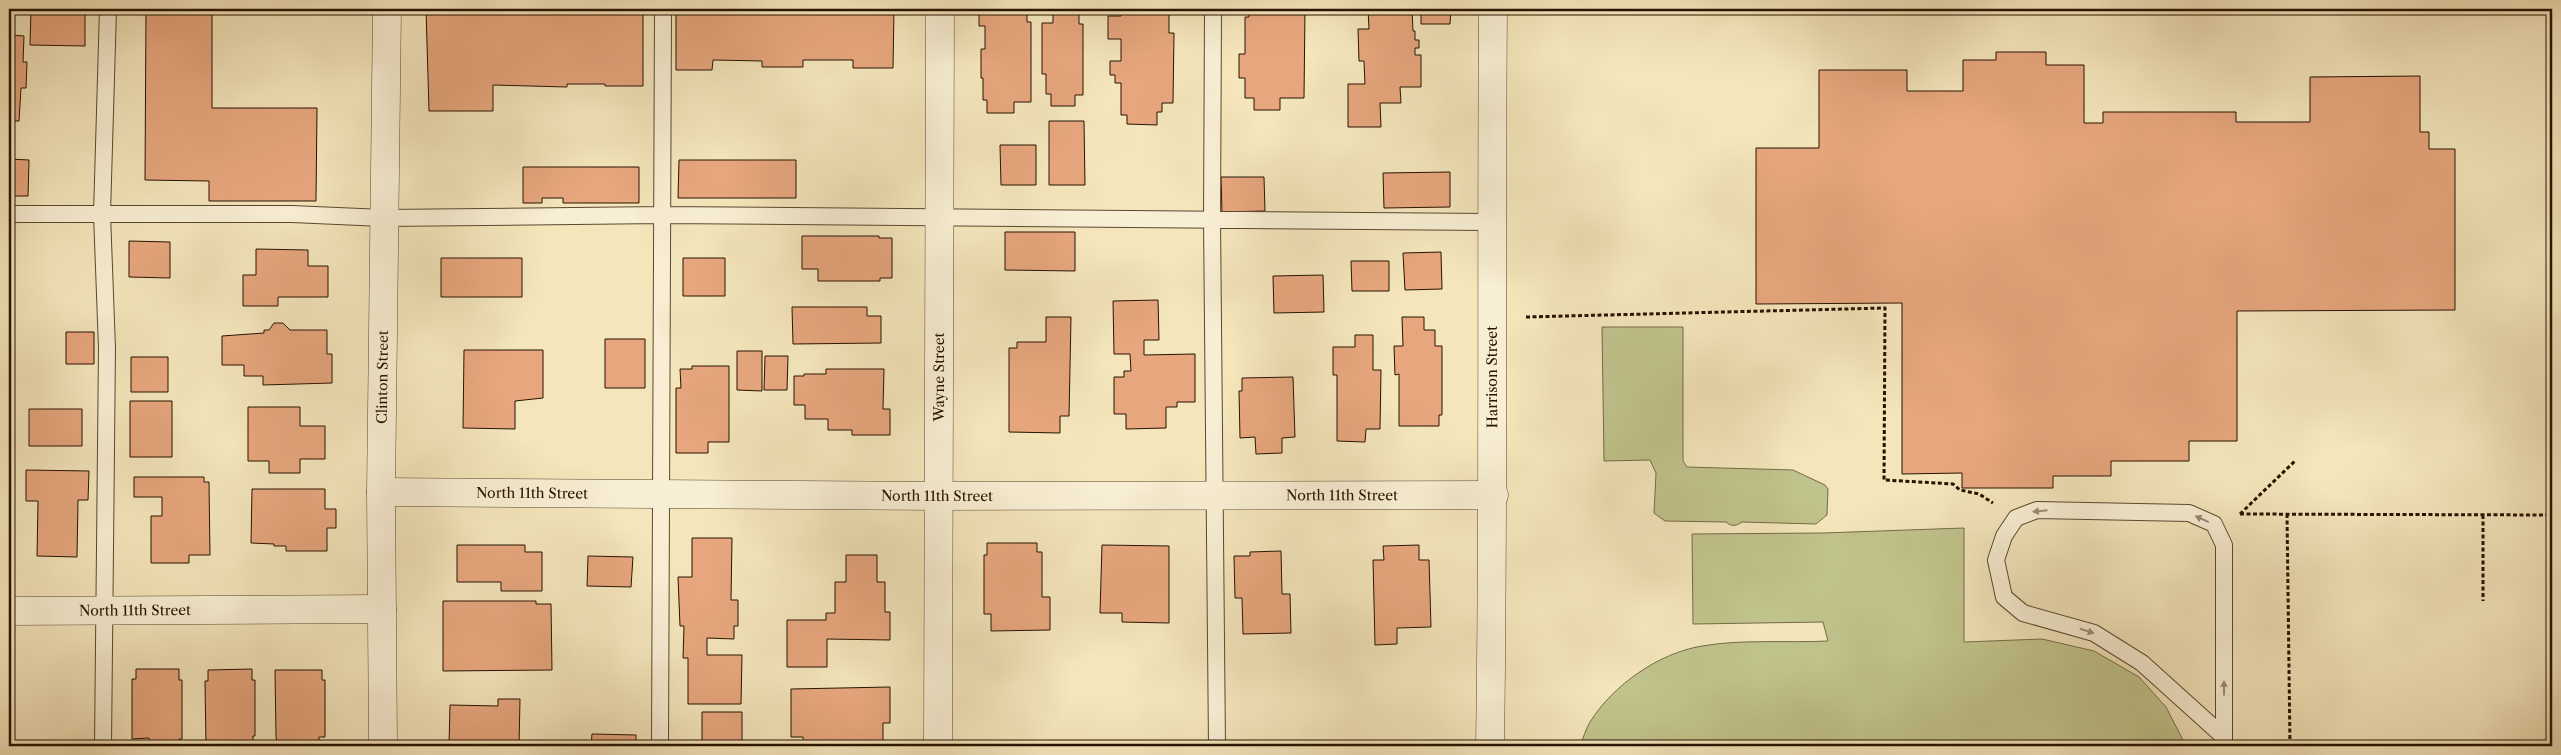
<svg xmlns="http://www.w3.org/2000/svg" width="2561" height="755" font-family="'Libre Caslon Text',serif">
  <rect width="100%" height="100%" fill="#f4e5bb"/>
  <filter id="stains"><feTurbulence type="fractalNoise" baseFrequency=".004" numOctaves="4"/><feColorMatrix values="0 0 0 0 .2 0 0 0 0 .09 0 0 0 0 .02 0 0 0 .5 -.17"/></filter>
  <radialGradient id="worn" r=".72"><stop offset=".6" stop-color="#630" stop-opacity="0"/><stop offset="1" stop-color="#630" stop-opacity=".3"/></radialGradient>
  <path fill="#c1c38c" stroke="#746b46" d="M 1602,327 L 1683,327 L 1683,461 L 1687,467 L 1793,470 L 1825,485 L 1828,489 L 1827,515 L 1816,524 L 1742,522 C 1736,526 1732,527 1726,522 L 1665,521 L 1654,513 L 1656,473 L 1650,460 L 1604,461 Z
    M 1964,528 L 1964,642 L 2042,639 L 2094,651 L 2139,677 L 2166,707 L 2186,746 L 1580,746 C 1583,738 1586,729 1590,722 C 1613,685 1659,653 1702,646 C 1743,639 1786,643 1828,641 L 1823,622 L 1693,624 L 1692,534 L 1823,533 Z"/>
  <path fill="#e7a67e" stroke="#271300" d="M 9,9 L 13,9 L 12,35 L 24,36 L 23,62 L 27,62 L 26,88 L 21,88 L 19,121 L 9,121 Z
    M 31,9 L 85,9 L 85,46 L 30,45 Z
    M 146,9 L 212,9 L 212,108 L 317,108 L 316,201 L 209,201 L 209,181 L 145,180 Z
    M 426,9 L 643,9 L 643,86 L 605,86 L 605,84 L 567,84 L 567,87 L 493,85 L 493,111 L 429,111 Z
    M 676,9 L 894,9 L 893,68 L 853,68 L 853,60 L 803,60 L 803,67 L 762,67 L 762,61 L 713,60 L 712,70 L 676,70 Z
    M 979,9 L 1027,9 L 1027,22 L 1031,22 L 1031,102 L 1014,102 L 1014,113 L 987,113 L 987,100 L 983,100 L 983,78 L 981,78 L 981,49 L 985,49 L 985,26 L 979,26 Z
    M 1053,9 L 1079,9 L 1079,24 L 1083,24 L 1083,95 L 1075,95 L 1075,106 L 1051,106 L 1051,94 L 1046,94 L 1046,74 L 1042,74 L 1042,23 L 1053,23 Z
    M 1249,9 L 1305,9 L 1304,98 L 1280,98 L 1280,110 L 1254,110 L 1254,98 L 1245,98 L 1245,78 L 1239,78 L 1239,54 L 1245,54 L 1245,17 L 1249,17 Z
    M 1368,9 L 1412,9 L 1413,31 L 1415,31 L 1415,40 L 1419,40 L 1419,48 L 1415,48 L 1415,55 L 1421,55 L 1421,87 L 1400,87 L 1401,103 L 1380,103 L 1381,127 L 1348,127 L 1348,84 L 1365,84 L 1364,61 L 1359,61 L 1358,29 L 1369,29 Z
    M 1421,9 L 1451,9 L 1450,24 L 1421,24 Z
    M 1121,12 L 1169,12 L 1169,33 L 1174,33 L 1173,103 L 1162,103 L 1162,112 L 1157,112 L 1157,125 L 1127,124 L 1127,115 L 1121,115 L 1121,83 L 1115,83 L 1115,75 L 1110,75 L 1110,61 L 1121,61 L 1121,39 L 1108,39 L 1108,16 L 1121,16 Z
    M 1996,52 L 2046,52 L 2046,65 L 2084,65 L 2084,123 L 2103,123 L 2103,112 L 2236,112 L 2236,122 L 2310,122 L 2310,77 L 2420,76 L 2420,132 L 2429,132 L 2429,149 L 2455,149 L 2455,310 L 2237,311 L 2237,441 L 2189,441 L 2189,461 L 2111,461 L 2111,476 L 2053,476 L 2053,488 L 1962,488 L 1962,473 L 1902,474 L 1902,303 L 1756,304 L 1756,148 L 1819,148 L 1819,70 L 1907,70 L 1907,91 L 1963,91 L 1963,60 L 1996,60 Z
    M 1049,121 L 1084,121 L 1085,185 L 1049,185 Z
    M 1000,145 L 1036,145 L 1036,185 L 1001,185 Z
    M 9,159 L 29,160 L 28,196 L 9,196 Z
    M 679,160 L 796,160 L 796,198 L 678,198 Z
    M 523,167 L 639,167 L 639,203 L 563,203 L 563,198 L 542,198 L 542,203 L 523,203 Z
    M 1450,172 L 1450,207 L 1384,208 L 1383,173 Z
    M 1221,177 L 1264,177 L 1265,211 L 1222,212 Z
    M 1005,232 L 1075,232 L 1075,271 L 1005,270 Z
    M 802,236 L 879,236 L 879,238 L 892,238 L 892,278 L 880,278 L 880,281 L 818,281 L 818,269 L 802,269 Z
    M 129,241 L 170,242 L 170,278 L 129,277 Z
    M 256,249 L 308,250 L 308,266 L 328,266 L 328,297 L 278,297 L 278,306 L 243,306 L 243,275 L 256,275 Z
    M 1441,252 L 1442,289 L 1405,290 L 1403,253 Z
    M 441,258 L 522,258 L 522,297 L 441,297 Z
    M 683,258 L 725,258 L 725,296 L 683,296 Z
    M 1351,261 L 1389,261 L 1389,291 L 1352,291 Z
    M 1323,275 L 1324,312 L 1274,313 L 1273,276 Z
    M 1158,300 L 1159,340 L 1144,340 L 1144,355 L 1195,354 L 1195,402 L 1177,402 L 1177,407 L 1166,407 L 1166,428 L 1126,429 L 1126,414 L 1114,414 L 1114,377 L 1124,377 L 1124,371 L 1131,371 L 1130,354 L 1114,354 L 1113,301 Z
    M 792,307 L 867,307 L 867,316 L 881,316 L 881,343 L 793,344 Z
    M 1046,317 L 1071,317 L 1069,416 L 1060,416 L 1060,433 L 1009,432 L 1009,348 L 1017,348 L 1017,342 L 1046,342 Z
    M 1402,317 L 1424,317 L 1424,330 L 1435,330 L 1435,346 L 1442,346 L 1442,415 L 1439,415 L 1439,426 L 1399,426 L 1399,374 L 1395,375 L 1394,346 L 1403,346 Z
    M 274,323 L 283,323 L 290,330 L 327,330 L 327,354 L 332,354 L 332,383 L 263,385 L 263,376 L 244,376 L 244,365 L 222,365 L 222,336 L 264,333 L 264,330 L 269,330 Z
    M 66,332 L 94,332 L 94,364 L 66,364 Z
    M 1355,335 L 1373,335 L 1373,370 L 1381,370 L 1380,429 L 1366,429 L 1365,442 L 1337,441 L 1337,375 L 1333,375 L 1333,347 L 1355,347 Z
    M 605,339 L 645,339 L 645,388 L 605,388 Z
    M 464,350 L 543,350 L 543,398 L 515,401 L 515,429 L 463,428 Z
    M 737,351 L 762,351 L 762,391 L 737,390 Z
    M 765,356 L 788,356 L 787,390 L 764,390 Z
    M 131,357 L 168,357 L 168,392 L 131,392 Z
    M 692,366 L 729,366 L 729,442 L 708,442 L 708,453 L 676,453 L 676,388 L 681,388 L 680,369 L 692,369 Z
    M 826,369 L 884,369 L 883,409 L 890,409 L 890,435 L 852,435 L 852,430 L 828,430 L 828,419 L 805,419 L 805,405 L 794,405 L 794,376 L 804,376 L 804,374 L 826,374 Z
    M 1293,377 L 1295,437 L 1282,438 L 1282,453 L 1256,454 L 1255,437 L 1240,438 L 1239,391 L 1242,391 L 1242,378 Z
    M 130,401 L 172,401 L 172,457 L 130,457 Z
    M 248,407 L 300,407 L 300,426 L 325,426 L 325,459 L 300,459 L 300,473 L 269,473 L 269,461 L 248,461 Z
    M 29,409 L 82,409 L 82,446 L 29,446 Z
    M 26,470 L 89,471 L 88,500 L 78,500 L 77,557 L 37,556 L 38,501 L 26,501 Z
    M 134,477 L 204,477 L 204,482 L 209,482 L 210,555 L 189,555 L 189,563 L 151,563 L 151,516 L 162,516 L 162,497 L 134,497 Z
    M 252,489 L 325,489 L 325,509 L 336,509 L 336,528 L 327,528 L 327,551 L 286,551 L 286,546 L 274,546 L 274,544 L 251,543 Z
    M 692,538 L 732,538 L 731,600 L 738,600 L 738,626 L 734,626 L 734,639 L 707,638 L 707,655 L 742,655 L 741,704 L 688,704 L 688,658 L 683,658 L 684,626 L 680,626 L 678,577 L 692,577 Z
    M 987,543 L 1037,543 L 1037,552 L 1042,552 L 1042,597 L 1050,597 L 1050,630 L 991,631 L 991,614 L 984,614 L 984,555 L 987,555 Z
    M 457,545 L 525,545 L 525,552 L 542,552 L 542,591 L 501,591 L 501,582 L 457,582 Z
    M 1102,545 L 1169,546 L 1169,623 L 1122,622 L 1122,613 L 1100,613 Z
    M 1419,545 L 1419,560 L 1429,560 L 1431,627 L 1397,628 L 1397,644 L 1375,645 L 1373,560 L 1384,560 L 1383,546 Z
    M 1281,551 L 1282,594 L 1290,594 L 1291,633 L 1243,634 L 1242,598 L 1235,598 L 1234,556 L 1250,556 L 1250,552 Z
    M 846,555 L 877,555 L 877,582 L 885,582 L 885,612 L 890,612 L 890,640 L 827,639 L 827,667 L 787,667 L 787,620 L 826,620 L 826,613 L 835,613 L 835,582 L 846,582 Z
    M 588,556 L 633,557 L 631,587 L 587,586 Z
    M 443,601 L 536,601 L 536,604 L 551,604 L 552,670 L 443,671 Z
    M 136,669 L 179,669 L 179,680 L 182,680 L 182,739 L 179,739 L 179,746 L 149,746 L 149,738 L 132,739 L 132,679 L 136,679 Z
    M 252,669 L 252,680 L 255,680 L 255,736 L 253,736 L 253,746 L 206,746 L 205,681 L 208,681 L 208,670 Z
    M 275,670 L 322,670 L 322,680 L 325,680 L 325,737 L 319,737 L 319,746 L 278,746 L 276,737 Z
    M 890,687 L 890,723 L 883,723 L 883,746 L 803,746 L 803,737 L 791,737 L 791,689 Z
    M 498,699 L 520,699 L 519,746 L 449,746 L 450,705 L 498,706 Z
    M 702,712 L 742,712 L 742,746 L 702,746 Z
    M 592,734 L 636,735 L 636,746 L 591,746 Z"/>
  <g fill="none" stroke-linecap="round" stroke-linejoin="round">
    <defs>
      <path id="service" d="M 1213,9 L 1212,219 L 1217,746
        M 9,214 L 292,214 L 383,218 L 662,215 L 1491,222
        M 2224,737 L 2142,663 L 2094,633 L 2023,613 L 2004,597 L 1996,560 L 2004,536 L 2016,518 L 2037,510 L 2189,513 L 2214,524 L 2224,545 L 2224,746
        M 103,746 L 107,348 L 102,214 L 108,9
        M 660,746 L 663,9"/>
      <g id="minor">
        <path id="s1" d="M 381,492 L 939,496 L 1494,495"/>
        <path id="s2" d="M 9,611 L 382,609"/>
        <path id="s3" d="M 383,746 L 381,492 L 387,9"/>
        <path id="s4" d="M 938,746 L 940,9"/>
        <path id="s5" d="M 1490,746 C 1494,500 1491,255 1493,9"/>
      </g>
    </defs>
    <use href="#service" stroke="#5a482f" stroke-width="18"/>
    <use href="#minor" stroke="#5a482f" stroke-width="29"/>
    <path stroke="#271300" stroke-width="3" stroke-dasharray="4 2.5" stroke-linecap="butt" d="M 1526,317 L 1885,308 L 1884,480 L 1953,484 L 1960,490 L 1979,494 L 1993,503
      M 2240,514 L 2552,515
      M 2240,514 L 2296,460
      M 2287,514 L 2290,746
      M 2483,515 L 2483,601"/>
    <use href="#service" stroke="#f8eed3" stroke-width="16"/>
    <use href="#minor" stroke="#f8eed3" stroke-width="28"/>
  </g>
  <defs><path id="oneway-solid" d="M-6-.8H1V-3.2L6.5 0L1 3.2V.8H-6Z" transform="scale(1.25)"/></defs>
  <g fill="#9a8b74">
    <use href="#oneway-solid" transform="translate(2040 511) rotate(174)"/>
    <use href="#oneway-solid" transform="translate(2202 519) rotate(-156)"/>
    <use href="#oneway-solid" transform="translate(2087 631) rotate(17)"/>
    <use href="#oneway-solid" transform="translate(2224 688) rotate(-90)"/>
  </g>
  <g text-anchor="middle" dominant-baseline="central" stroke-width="4" stroke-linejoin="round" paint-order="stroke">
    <g font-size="14" fill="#271300" stroke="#f8eed3">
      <text stroke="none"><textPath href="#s3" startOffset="369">Clinton Street</textPath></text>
      <text stroke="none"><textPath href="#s4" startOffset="369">Wayne Street</textPath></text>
      <text stroke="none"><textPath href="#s5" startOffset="369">Harrison Street</textPath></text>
      <text stroke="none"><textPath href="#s1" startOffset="151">North 11th Street</textPath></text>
      <text stroke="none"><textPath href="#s1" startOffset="556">North 11th Street</textPath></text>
      <text stroke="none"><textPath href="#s1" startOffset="961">North 11th Street</textPath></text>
      <text stroke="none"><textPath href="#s2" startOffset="126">North 11th Street</textPath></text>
    </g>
  </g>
  <rect width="2561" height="755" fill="none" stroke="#f4e5bb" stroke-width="30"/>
  <rect x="10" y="10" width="2541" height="735" fill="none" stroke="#271300" stroke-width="2.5"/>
  <rect x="15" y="15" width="2531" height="725" fill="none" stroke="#271300"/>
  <rect width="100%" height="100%" filter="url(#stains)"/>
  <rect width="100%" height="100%" fill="url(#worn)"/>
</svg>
